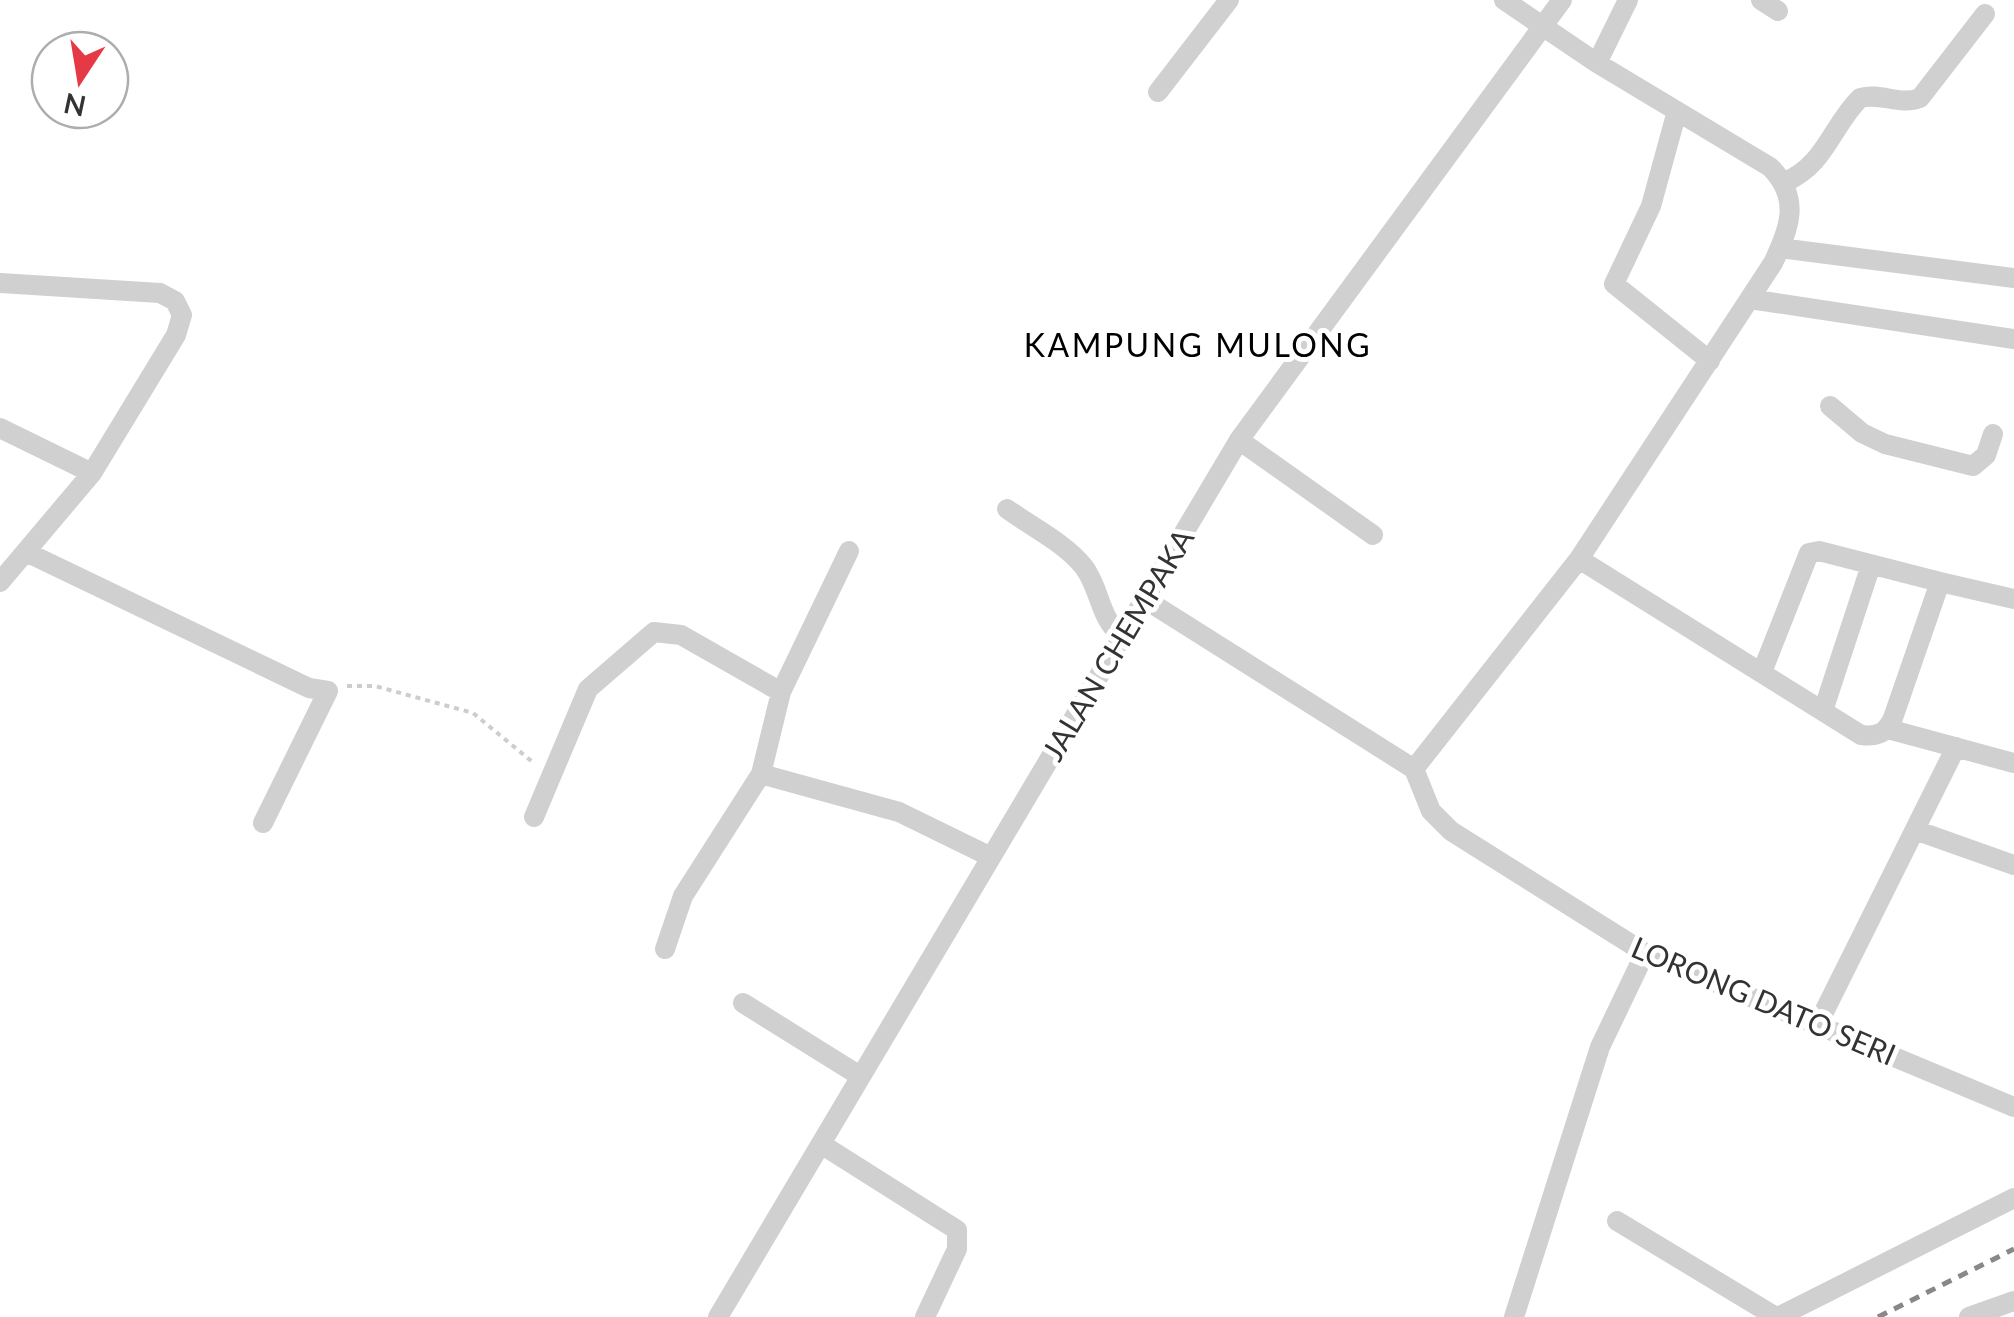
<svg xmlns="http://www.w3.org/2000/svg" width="2014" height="1317" font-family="Lato,sans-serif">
  <rect width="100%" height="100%" fill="#fff"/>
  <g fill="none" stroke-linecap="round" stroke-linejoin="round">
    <path stroke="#cdcdcd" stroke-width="4" stroke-dasharray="5 5" stroke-linecap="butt" d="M 347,686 L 375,686 L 473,713 L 535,764"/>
    <path stroke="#d0d0d0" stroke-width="20" d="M 1504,0 L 1597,63 L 1770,167 C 1801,198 1790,228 1773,263 L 1579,559 L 1861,735 C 1878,737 1886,733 1893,718 L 1940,582 L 2014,599
      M 1761,0 L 1778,11
      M 1597,63 L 1628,0
      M 1158,92 L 1229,0
      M 1677,111 L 1651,206 L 1614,284 L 1710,361
      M 1785,182 C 1826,164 1831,127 1860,98 C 1881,92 1899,106 1920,98 L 1985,14
      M 1780,248 L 2014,278
      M 0,283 L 160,293 L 175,301 L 182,315 L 176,335 L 92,473 L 0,582
      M 1750,299 L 2014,339
      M 1830,406 L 1862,433 L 1885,444 L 1973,466 L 1986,455 L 1993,434
      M 0,428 L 92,473
      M 1239,440 L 1373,535
      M 1007,509 C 1032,527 1065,543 1084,567 C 1101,590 1099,619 1122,636
      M 26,552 L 309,688 L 328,691 L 263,823
      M 1143,598 L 1414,769 L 1431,811 L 1451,831 L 1645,953 L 2014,1107
      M 1762,672 L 1809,553 L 1819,551 L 1940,582
      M 1823,711 L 1871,565
      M 1888,729 L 2014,763
      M 1414,769 L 1579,559
      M 761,774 L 899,812 L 991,857
      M 534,817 L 588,689 L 654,632 L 681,635 L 781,692
      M 1915,830 L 2014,865
      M 665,949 L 683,896 L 761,774 L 781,692 L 849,551
      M 743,1003 L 860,1076
      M 1818,1024 L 1956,747
      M 821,1144 L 957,1230 L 957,1249 L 925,1317
      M 1617,1221 L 1776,1317
      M 718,1317 L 1239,440 L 1562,0
      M 1514,1317 L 1600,1047 L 1645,953
      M 1778,1317 L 2014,1198
      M 1969,1317 L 2014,1301"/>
    <path stroke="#888" stroke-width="5" stroke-dasharray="10 8" stroke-linecap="butt" d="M 1878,1317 L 2014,1249"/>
  </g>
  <g text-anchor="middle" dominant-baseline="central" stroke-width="10" stroke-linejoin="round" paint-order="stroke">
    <g font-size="30" fill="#333" stroke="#fff">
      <text transform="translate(1117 644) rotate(-59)">JALAN CHEMPAKA</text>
      <text transform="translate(1764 1000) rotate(23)">LORONG DATO SERI</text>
    </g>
    <g font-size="32" letter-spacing="2.5" fill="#000" stroke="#fff">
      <text x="1198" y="344">KAMPUNG MULONG</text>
    </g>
  </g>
  <g transform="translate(80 80) rotate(192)"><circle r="48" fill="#ffffff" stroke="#adadad" stroke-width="2.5"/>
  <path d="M0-8L18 38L0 25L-18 38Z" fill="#e63946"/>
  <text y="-15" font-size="28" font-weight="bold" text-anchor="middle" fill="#333333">N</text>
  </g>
</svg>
